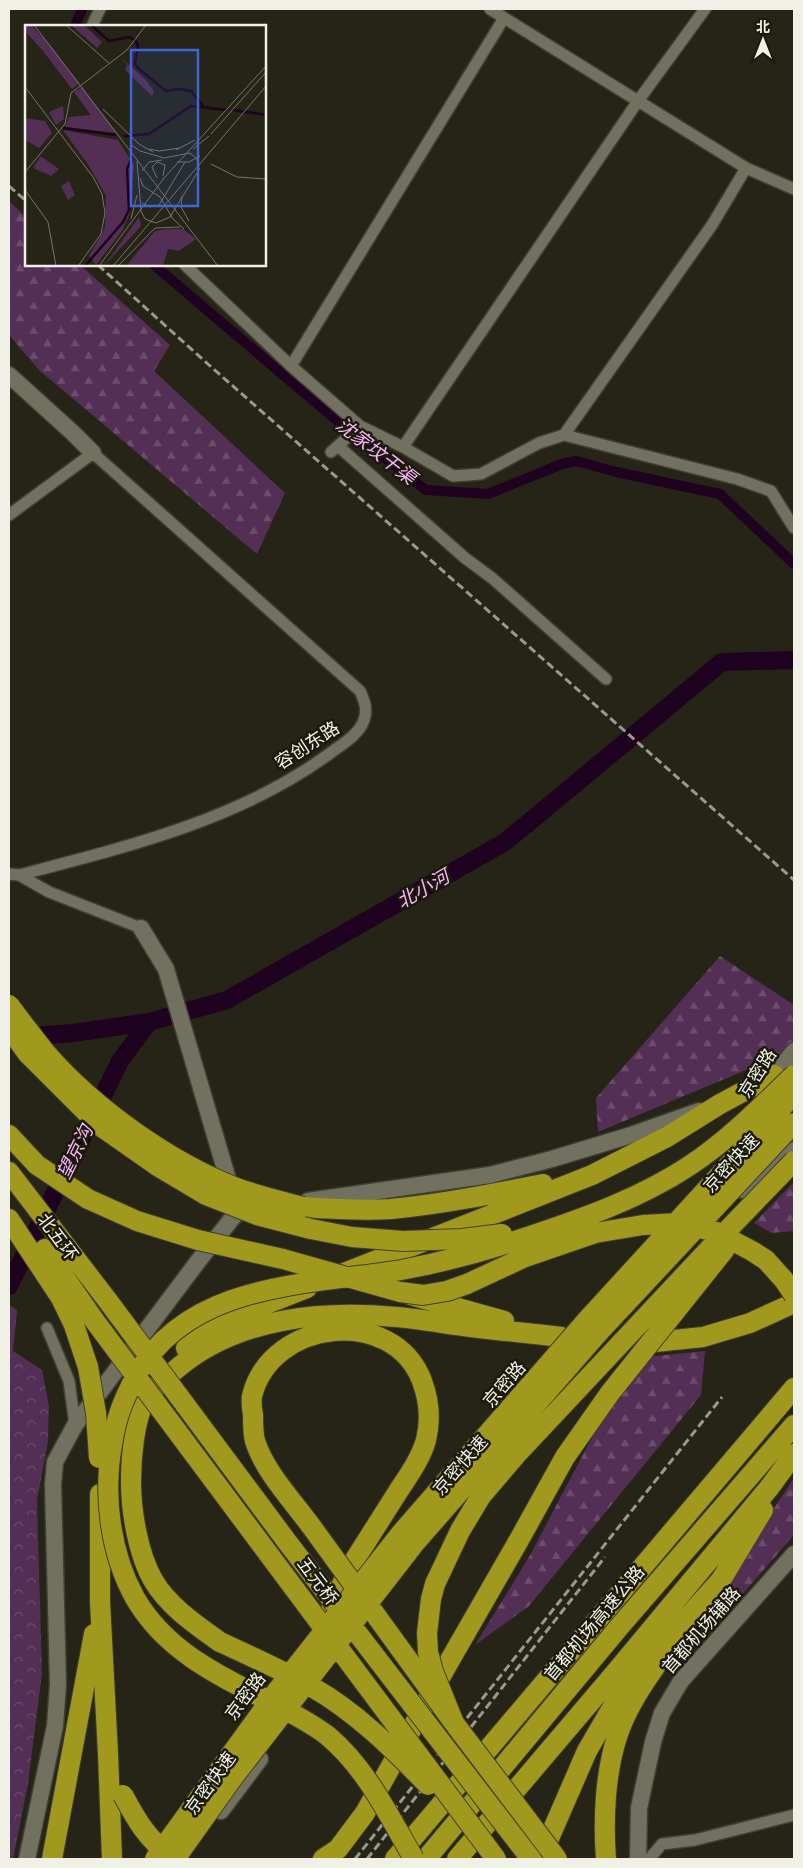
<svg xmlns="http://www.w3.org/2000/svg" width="803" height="1868" font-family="Poppins,'Noto Sans SC',sans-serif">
  <defs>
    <pattern id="forest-firs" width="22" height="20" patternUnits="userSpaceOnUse" patternTransform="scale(1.25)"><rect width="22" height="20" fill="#532f55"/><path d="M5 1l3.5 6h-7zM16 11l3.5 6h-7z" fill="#6c4d6d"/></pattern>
    <pattern id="park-crowns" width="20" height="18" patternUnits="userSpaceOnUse" patternTransform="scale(1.25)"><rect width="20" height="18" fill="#532f55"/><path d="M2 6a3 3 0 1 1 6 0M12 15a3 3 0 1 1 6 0" fill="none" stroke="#6c4d6d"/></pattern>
  </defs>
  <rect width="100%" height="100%" fill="#252416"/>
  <path fill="url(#forest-firs)" d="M 9,201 L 26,217 L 26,265 L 80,265 L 170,345 L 154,371 L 285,493 L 257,554 L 39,370 L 9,335 Z
    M 720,956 L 794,1005 L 794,1050 L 598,1132 L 596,1098 Z
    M 794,1182 L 794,1231 L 772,1233 L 754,1223 Z
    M 705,1351 L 701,1395 L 529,1606 L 475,1645 L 529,1557 L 634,1358 Z
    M 794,1478 L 794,1535 L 685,1660 L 672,1662 Z"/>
  <path fill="url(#park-crowns)" d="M 9,1305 L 17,1310 L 13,1351 L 42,1370 L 49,1406 L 48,1442 L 37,1500 L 42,1673 L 28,1784 L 13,1859 L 9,1859 Z"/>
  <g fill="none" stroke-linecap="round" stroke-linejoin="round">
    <path stroke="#1e0220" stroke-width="10" d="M 75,26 L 82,9
      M 154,265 L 342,425 L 426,490 L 488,494 L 562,464 L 576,461 L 616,472 L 720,494 L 794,564"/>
    <path stroke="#1e0220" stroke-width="18" d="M 22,1037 L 73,1033 L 149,1022 L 227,1000 L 505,842 L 722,662 L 794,660
      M 9,1286 L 120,1061 L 149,1022"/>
    <defs>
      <path id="street" d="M 490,9 L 746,168 L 794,189
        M 504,18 L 291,366 L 360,426 L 403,447 L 453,476 L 481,474 L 539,443 L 564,435 L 737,479 L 771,491 L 794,528
        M 92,26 L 100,9
        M 185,265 L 291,366
        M 564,435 L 712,225 L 746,168
        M 338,446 L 465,558 L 492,578 L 606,679
        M 403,447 L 638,101 L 705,9
        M 331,452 L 360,426
        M 9,515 L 93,453 L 360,691 C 364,700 368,709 364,720 C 359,735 342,744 329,754 C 239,820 126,847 19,875 L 9,874
        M 19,875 L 49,892 L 141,928
        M 47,1328 L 69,1381 L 75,1425
        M 649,1859 L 662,1844 L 695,1840 L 794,1815"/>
      <path id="secondary" d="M 9,375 L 73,433 L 93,453
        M 141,928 L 166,969 L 232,1193
        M 769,1086 L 774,1075 L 794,1051
        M 743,1190 L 758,1176 L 794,1150
        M 308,1201 L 490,1175 L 552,1159 L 631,1135 L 699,1111
        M 221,1811 L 260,1759
        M 27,1859 L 55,1726 L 58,1684 L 53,1484 L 55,1462 L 75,1425 L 199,1260 L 238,1211 L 254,1209
        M 638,1859 L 639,1808 L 653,1742 L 662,1713 L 681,1681 L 794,1554"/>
      <path id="highway" d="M 9,1135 L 37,1165
        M 9,1172 L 108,1301
        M 303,1207 C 332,1209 362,1211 391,1209 C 442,1204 493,1194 543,1184
        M 9,1219 L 61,1298 L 74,1325 L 88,1367
        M 45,1249 L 94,1320
        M 339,1275 L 592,1175 L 667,1137 L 720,1104 L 774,1075
        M 411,1295 L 504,1321
        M 645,1343 L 703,1337 L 750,1323 L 794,1303
        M 186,1348 L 211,1329 L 264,1305 L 307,1288
        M 100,1494 L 100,1602 L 108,1754 L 112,1859
        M 311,1526 C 292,1500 265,1472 255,1441 C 253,1433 253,1423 253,1415 C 252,1409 251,1401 252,1396 C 271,1319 393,1305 422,1381 C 429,1400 431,1420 426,1440 C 421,1458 409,1475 399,1490 C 384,1514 369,1537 354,1561 C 344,1576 338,1595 330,1612
        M 220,1642 C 196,1625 168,1606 153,1580 C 138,1554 131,1511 131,1482 C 131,1458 134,1421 145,1400 C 149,1391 172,1373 180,1366 C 239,1318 322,1310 396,1317 C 421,1319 446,1324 471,1327 C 501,1331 531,1333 561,1337
        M 52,1859 L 94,1634
        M 323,1859 L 338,1849 L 365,1813 L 446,1667 L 519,1540
        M 395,1859 L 794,1388
        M 426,1859 L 620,1626 L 794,1425
        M 457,1859 L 615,1673 L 769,1488 L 794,1454
        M 540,1859 L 587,1751 L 623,1689 L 721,1580 L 763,1510
        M 606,1859 C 603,1820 605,1772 618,1734 C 626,1710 640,1688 655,1667"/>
    </defs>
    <use href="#street" stroke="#403f34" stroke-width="14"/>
    <use href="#secondary" stroke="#403f34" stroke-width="19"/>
    <use href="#highway" stroke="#403f34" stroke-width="22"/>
    <use href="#street" stroke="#727160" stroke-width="11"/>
    <use href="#secondary" stroke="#727160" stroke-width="16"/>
    <use href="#highway" stroke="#a0991e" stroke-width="20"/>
    <path stroke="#99998d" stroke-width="3" stroke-dasharray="8 4" stroke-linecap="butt" d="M 9,186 L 26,201
      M 98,265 L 209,365 L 794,880
      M 355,1859 L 722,1397
      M 367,1859 L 605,1557"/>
    <defs>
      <path id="highway-bridge" d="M 9,1005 C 21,1021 33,1037 46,1053 C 94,1108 169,1162 237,1188 C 258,1196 281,1201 303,1207
        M 9,1028 L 28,1054 L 99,1125 L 159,1167 L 206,1195 L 257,1215 L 311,1229 L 352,1237 L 403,1241 L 462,1239 L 502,1234
        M 37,1165 L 88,1199 L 137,1221 L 198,1240 L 283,1259 L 400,1292 L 423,1295 L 447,1291 L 467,1284 L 525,1257 L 595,1233 L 643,1225 L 679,1223 L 716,1232 L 752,1251 L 766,1260 L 784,1280 L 794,1295
        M 108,1301 L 288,1543 L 531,1859
        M 94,1320 L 496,1859
        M 88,1367 L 96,1413 L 99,1458
        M 311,1526 L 454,1723 L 557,1859
        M 519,1540 L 565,1457 L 610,1393 L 725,1249
        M 220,1642 C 250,1656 282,1670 312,1687 C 356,1712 393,1749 428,1785
        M 454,1723 L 433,1671 L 428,1652 L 427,1633 L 431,1599 L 435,1584 L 460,1531 L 481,1496 L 516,1455 L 713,1245 L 794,1161
        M 123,1795 C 138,1823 147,1838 172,1858
        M 155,1859 L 277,1691 L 402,1532 L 587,1320 L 794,1094
        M 175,1859 L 234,1776 L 414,1544 L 599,1332 L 794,1123
        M 414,1859 C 389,1816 367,1769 328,1736 C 310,1722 289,1712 269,1701 C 217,1675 165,1650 135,1598 C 110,1553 103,1495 112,1445 C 116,1417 124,1398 137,1374 C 191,1282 308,1285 401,1270 C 439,1263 478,1253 515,1241 C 579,1220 647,1197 702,1157 C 735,1133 765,1103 794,1075"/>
    </defs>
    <use href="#highway-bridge" stroke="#403f34" stroke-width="22" stroke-linecap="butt"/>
    <use href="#highway-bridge" stroke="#a0991e" stroke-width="20"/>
  </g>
  <g text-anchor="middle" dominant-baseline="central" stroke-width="5" stroke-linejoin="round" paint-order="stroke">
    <g font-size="18" fill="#f0f0e6" stroke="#1b1a0c">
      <text transform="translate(307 745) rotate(-33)">容创东路</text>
      <text transform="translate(757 1073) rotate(-58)">京密路</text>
      <text transform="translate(731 1163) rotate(-47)">京密快速</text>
      <text transform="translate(58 1237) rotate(53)">北五环</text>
      <text transform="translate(504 1384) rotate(-49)">京密路</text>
      <text transform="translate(460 1465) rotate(-49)">京密快速</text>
      <text transform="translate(318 1581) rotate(53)">五元桥</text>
      <text transform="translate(594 1623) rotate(-50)">首都机场高速公路</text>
      <text transform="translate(701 1630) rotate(-49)">首都机场辅路</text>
      <text transform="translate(245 1696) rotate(-53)">京密路</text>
      <text transform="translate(210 1783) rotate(-54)">京密快速</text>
    </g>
    <g font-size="19" font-style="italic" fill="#f9b4fc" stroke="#1b1a0c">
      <text transform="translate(376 451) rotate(38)">沈家坟干渠</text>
      <text transform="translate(423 889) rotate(-30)">北小河</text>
      <text transform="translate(75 1152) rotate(-64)">望京沟</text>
    </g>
  </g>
  <g transform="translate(25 25)">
    <rect width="241" height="241" fill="#252416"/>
    <path d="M 0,0 L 6,0 L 25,20 L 18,26 L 0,6 ZM 46,0 L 59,0 L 77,17 L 72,23 ZM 96,33 L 120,54 L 129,66 L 127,71 L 100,45 L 102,40 ZM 114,192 L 116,201 L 79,241 Z" fill="#532f55"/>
    <path d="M 25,20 L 54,58 L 47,64 L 18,26 ZM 57,62 L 92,108 L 40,102 L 44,92 L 66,90 L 49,67 ZM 38,81 L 39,94 L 31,100 L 24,87 ZM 0,93 L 20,96 L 27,108 L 14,123 L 0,115 ZM 38,105 L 93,115 L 109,140 L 105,188 L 97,206 L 71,240 L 64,231 L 80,203 L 81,171 L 64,141 ZM 15,132 L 17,132 L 34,144 L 26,151 L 8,143 ZM 44,156 L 50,170 L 43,175 L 36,161 ZM 142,204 L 158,204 L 171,214 L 154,226 L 143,224 L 138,241 L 101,241 L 130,206 Z" fill="#532f55"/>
    <path fill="none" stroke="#1e0220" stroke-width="2.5" d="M 66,0 L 84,16 L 104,12 L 110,15 L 113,20 L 110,39 L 114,44 L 141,66 L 154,64 L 166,66 L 178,81M 208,85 L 242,90M 38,103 L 91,110M 99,111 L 124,109 L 166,81 L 202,85M 60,241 L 98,197 L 104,185 L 102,144 L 108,130"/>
    <path fill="none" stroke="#767669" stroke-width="1" d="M 9,0 L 193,241M 41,0 L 85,39M 0,62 L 68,152 L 77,169 L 80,188 L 76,209 L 53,241M 78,84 L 114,119 L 128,127M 186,109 L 242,46M 105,119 L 115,126 L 139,133 L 165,128 L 172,134 L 174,142M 124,124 L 134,126 L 155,123M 168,124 L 184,111M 151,125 L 170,115M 112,136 L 116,186 L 120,194 L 131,198 L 145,192 L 175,143M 152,137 L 164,137 L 175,131M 186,139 L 212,152 L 242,154M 117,146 L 124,137 L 137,135M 0,147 L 40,99 L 46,68 L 102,25 L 121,0M 115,153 L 118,161 L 135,172 L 148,194 L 159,204M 132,153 L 127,142 L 132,137 L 140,140 L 138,151M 0,165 L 23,197 L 31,241M 157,171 L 156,182 L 164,196M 117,178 L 125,182 L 134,180 L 160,137M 106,194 L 112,170M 74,241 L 139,153 L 242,40M 88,241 L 242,60M 93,241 L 130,203 L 155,202"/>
    <path fill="#3d66da" fill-opacity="0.15" stroke="#3d66da" stroke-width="2.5" d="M 106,25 L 173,25 L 173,181 L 106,181 Z"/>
    <rect width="241" height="241" fill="none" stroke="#f0f0e6" stroke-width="2.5"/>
  </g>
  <rect width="803" height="1868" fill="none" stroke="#f0f0e6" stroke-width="20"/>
  <g transform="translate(763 40)" stroke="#1b1a0c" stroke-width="4" paint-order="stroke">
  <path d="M0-4L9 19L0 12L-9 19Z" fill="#f0f0e6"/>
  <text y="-8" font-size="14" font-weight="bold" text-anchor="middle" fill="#f0f0e6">北</text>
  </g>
</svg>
